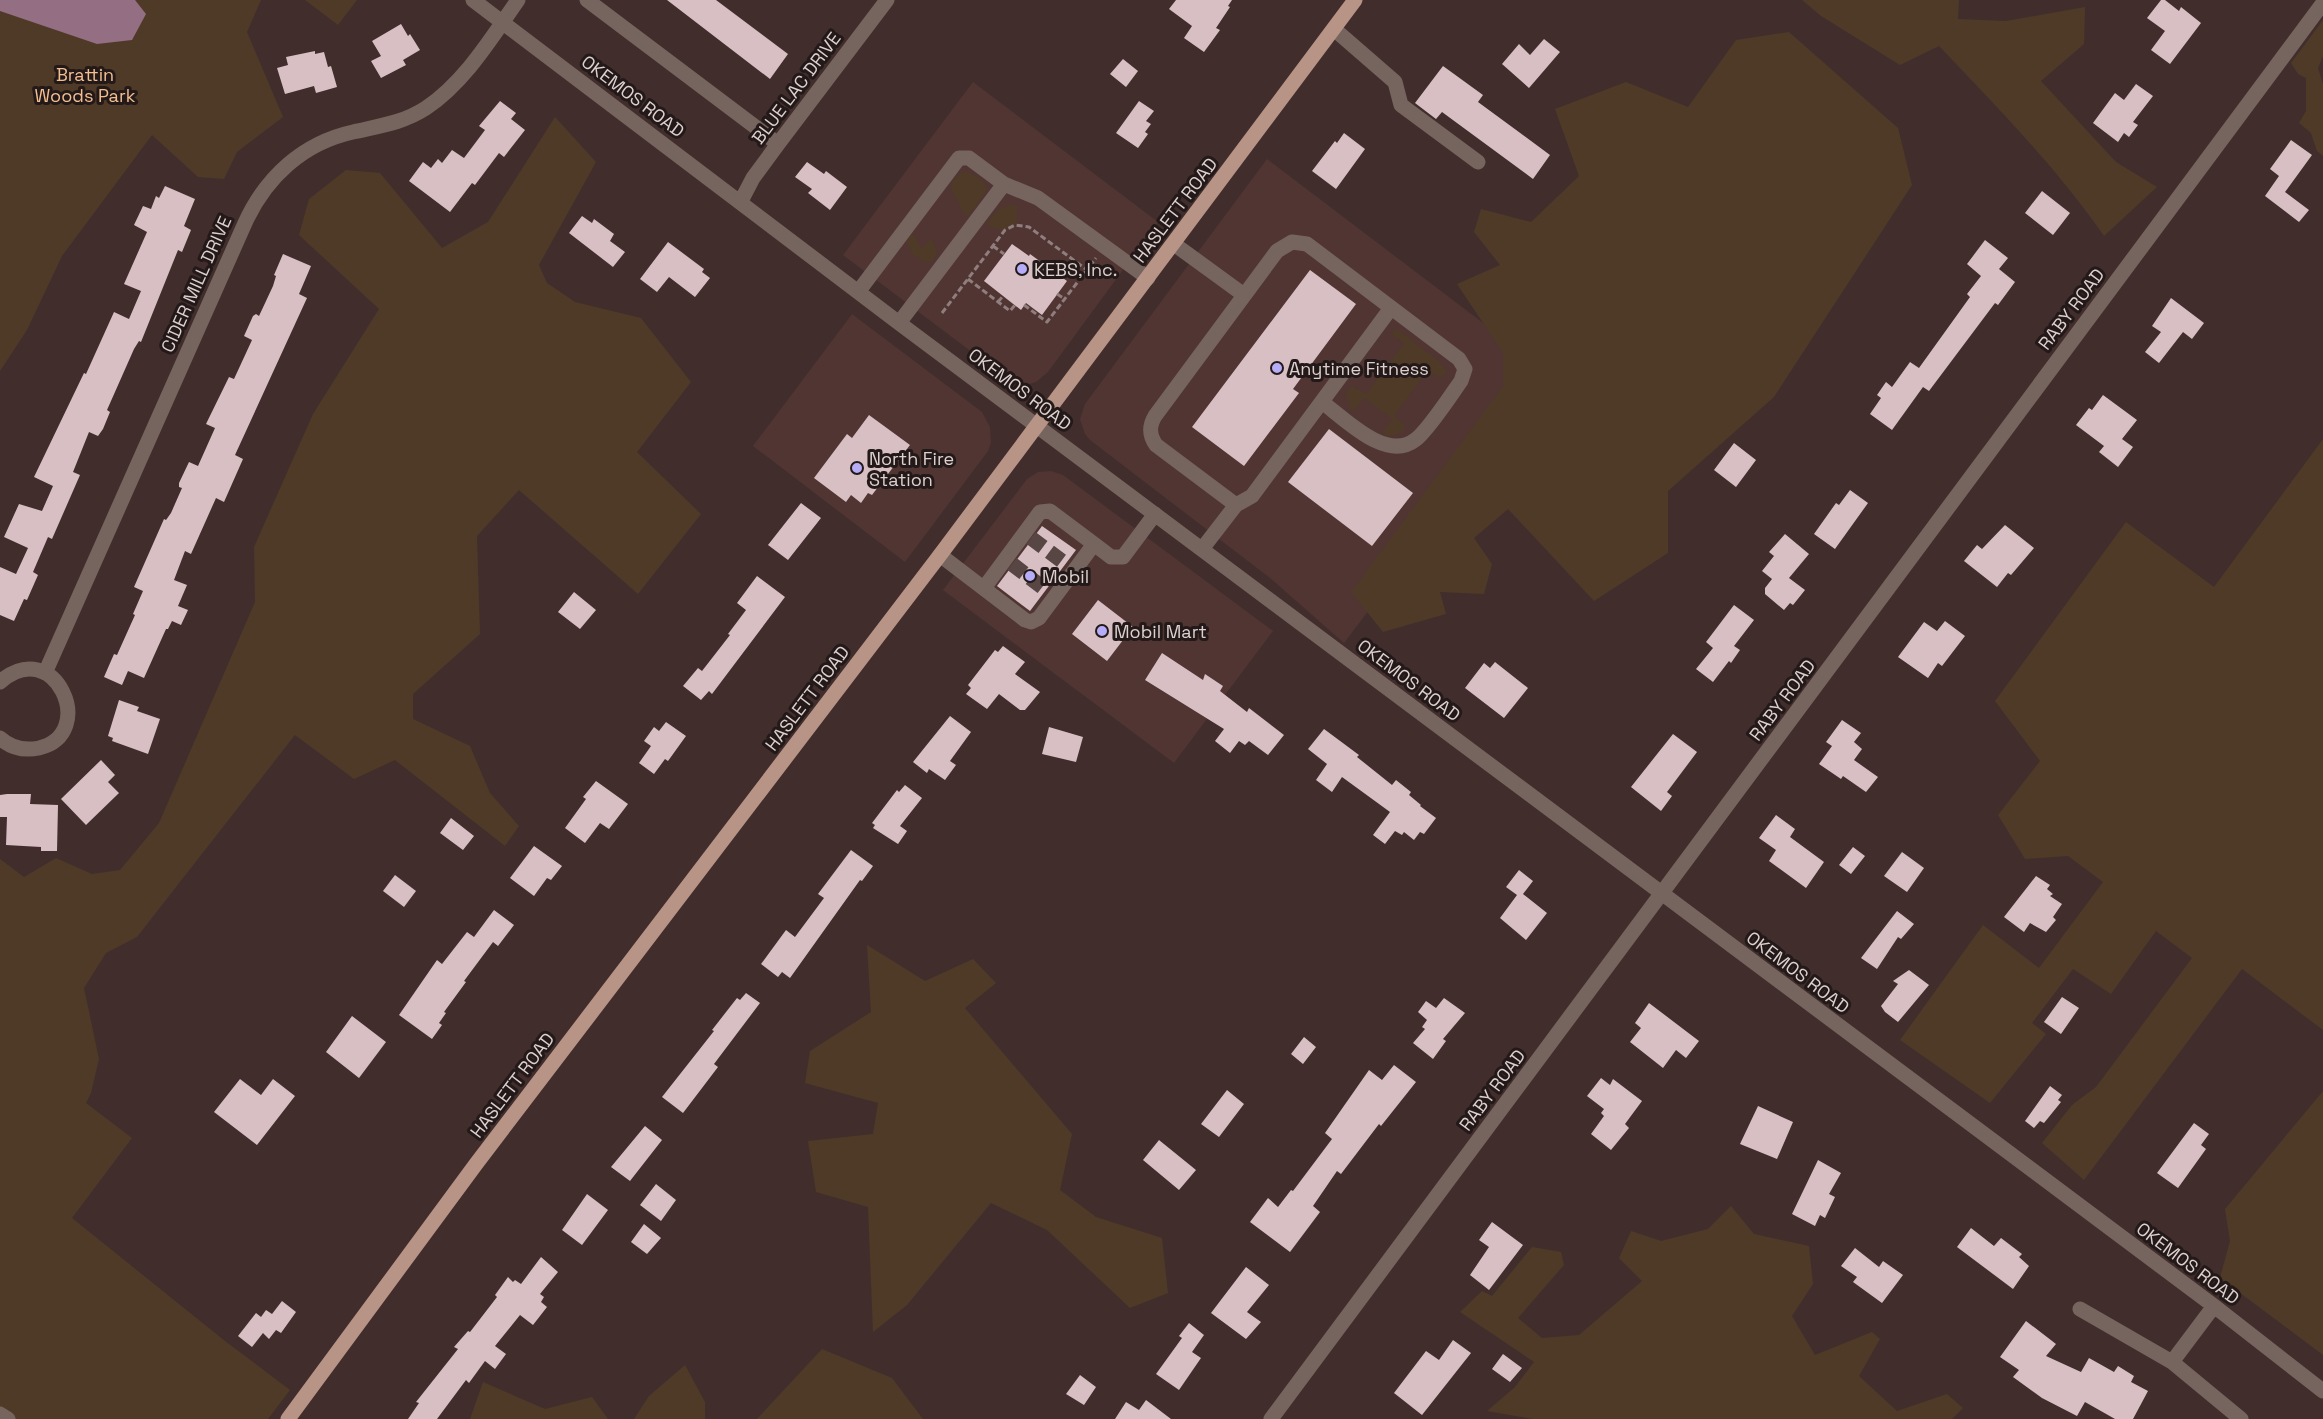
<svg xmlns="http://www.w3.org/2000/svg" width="2323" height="1419" font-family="'Space Grotesk',sans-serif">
  <rect width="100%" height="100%" fill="#412e2c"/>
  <path fill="#503533" d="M 973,82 L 1158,222 L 1048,372 L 1036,382 L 1029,384 L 1022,384 L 1009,380 L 843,255 Z
    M 1267,159 L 1549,373 L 1344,643 L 1270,578 L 1090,440 L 1085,434 L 1080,419 L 1085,404 Z
    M 852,314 L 982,412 L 990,427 L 991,443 L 988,451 L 905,562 L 753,446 Z
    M 1051,471 L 1063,475 L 1273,631 L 1174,763 L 943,590 L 1027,479 L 1038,472 Z"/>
  <path fill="#4f3a28" d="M 0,0 L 261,0 L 247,32 L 283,117 L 237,152 L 224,179 L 198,177 L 152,135 L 62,256 L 27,330 L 0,371 Z
    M 305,0 L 357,0 L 338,25 Z
    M 1802,0 L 1959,0 L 1958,19 L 2006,21 L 2085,7 L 2084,44 L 2041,81 L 2116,162 L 2157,187 L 2104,236 C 2056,167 1997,107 1939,46 L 1900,65 L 1821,16 Z
    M 2323,20 L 2323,56 L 2318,68 L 2323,84 L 2323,156 L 2317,151 L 2311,133 L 2299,123 L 2306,111 L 2306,78 L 2298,74 L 2291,63 Z
    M 1789,32 L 1898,128 L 1912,185 L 1774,397 L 1668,491 L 1668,553 L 1594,601 L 1508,509 L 1474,538 L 1492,564 L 1484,594 L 1440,592 L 1446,614 L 1383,632 L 1351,592 L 1503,386 L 1503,353 L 1457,284 L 1500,265 L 1474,232 L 1481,209 L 1531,222 L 1579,176 L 1555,109 L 1626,82 L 1688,107 L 1736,40 Z
    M 555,117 L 596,162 L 539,265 L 547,283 L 575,302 L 641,318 L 691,382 L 637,452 L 701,514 L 638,594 L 519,490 L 477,536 L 480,634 L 413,694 L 413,719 L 470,746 L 490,793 L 519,826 L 505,846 L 395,760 L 354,779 L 295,735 L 137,937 L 106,953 L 84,988 L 99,1059 L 91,1093 L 86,1103 L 132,1138 L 72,1218 L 225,1341 L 290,1390 L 268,1419 L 0,1419 L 0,859 L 24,877 L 56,858 L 92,874 L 120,870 L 159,823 L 255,602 L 254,547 L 313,414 L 379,309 L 299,235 L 309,199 L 346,170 L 380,173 L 442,248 L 488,222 Z
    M 966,171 L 983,180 L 987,190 L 969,215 L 966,217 L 952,191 L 951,184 L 959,174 Z
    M 1010,205 L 1017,205 L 1017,222 L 1002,230 L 986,225 L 996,211 Z
    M 914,234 L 921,249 L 931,238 L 937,252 L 933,261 L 924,262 L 912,254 L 907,242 L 908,237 Z
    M 1395,329 L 1400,331 L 1440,362 L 1447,372 L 1441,378 L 1427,371 L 1394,416 L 1404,424 L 1404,433 L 1386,436 L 1383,432 L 1392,419 L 1364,398 L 1354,411 L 1351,410 L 1345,393 L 1352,386 L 1366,394 L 1404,343 L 1391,334 Z
    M 2323,439 L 2323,1030 L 2242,969 L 2084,1180 L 2042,1143 L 2072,1105 L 2096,1087 L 2192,958 L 2156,931 L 2111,994 L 2073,969 L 2032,1023 L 2046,1034 L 1990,1103 L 1900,1040 L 1983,925 L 2039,968 L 2103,882 L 2068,856 L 2025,859 L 1998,815 L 2040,761 L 1995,701 L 2126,522 L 2214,587 Z
    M 867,945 L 925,981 L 973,959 L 996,983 L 965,1008 L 1072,1134 L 1060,1190 L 1096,1217 L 1162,1238 L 1168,1293 L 1130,1308 L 1047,1230 L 991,1203 L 907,1305 L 873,1332 L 868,1207 L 816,1192 L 808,1141 L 873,1134 L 878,1103 L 805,1083 L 810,1051 L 871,1012 Z
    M 2323,1091 L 2323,1355 L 2220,1278 L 2230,1241 L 2225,1209 Z
    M 1731,1206 L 1754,1234 L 1809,1246 L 1813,1284 L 1792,1316 L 1815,1355 L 1872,1332 L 1880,1339 L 1859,1376 L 1897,1411 L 1947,1394 L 1963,1408 L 1952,1419 L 1533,1419 L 1487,1411 L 1515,1387 L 1534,1362 L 1460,1312 L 1482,1291 L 1492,1296 L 1532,1247 L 1561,1252 L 1564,1265 L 1518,1318 L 1542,1338 L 1579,1335 L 1642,1281 L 1619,1258 L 1631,1231 L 1661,1241 L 1708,1229 Z
    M 822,1349 L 892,1378 L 923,1419 L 757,1419 Z
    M 685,1365 L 705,1402 L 705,1419 L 634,1419 L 649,1396 Z
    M 483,1382 L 545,1409 L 592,1397 L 608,1419 L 470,1419 Z"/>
  <path fill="#946e82" d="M 0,0 L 135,0 L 146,14 L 132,40 L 97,44 L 0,11 Z"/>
  <path fill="#d8bfc3" d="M 667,0 L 716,0 L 788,54 L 770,79 Z
    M 1176,0 L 1232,0 L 1228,6 L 1230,7 L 1216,28 L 1220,30 L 1204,52 L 1184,38 L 1192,26 L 1169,9 Z
    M 2161,0 L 2165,0 L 2179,11 L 2181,7 L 2201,23 L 2170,64 L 2151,50 L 2165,31 L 2147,18 Z
    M 401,24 L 408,36 L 410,34 L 420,50 L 403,60 L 406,65 L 381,78 L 371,61 L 381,56 L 372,41 Z
    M 1544,39 L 1560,52 L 1529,88 L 1502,64 L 1519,44 L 1530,55 Z
    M 315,51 L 315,54 L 324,52 L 328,67 L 331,66 L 337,87 L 316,93 L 314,86 L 285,94 L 277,68 L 288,65 L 286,57 Z
    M 1123,59 L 1138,71 L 1126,87 L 1110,74 Z
    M 1443,66 L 1483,95 L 1478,102 L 1550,155 L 1533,179 L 1442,112 L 1436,119 L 1415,103 Z
    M 2136,84 L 2153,96 L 2133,122 L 2138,125 L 2129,137 L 2124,133 L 2118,142 L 2093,123 L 2115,93 L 2124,100 Z
    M 500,101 L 516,113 L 511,119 L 525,130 L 504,157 L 499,153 L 475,185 L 472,183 L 450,212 L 409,181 L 423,162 L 431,168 L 438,159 L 442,163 L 452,150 L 464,158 L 485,130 L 479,126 Z
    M 1139,101 L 1154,111 L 1146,121 L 1151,124 L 1145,132 L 1148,134 L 1138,148 L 1116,133 Z
    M 1344,133 L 1365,149 L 1336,189 L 1312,171 L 1335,141 L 1337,143 Z
    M 2291,140 L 2312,155 L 2285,192 L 2309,210 L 2299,222 L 2265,196 L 2279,176 L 2270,169 Z
    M 807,162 L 824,174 L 826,171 L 847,187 L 830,210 L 808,193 L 812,189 L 795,177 Z
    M 165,186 L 195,199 L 184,226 L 191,230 L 182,252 L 178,250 L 141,342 L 139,341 L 134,349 L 107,410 L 110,412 L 103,429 L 98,436 L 89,432 L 73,472 L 80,475 L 52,539 L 48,537 L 33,572 L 38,575 L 27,600 L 24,599 L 14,621 L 0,615 L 0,567 L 16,574 L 28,548 L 4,537 L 19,504 L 42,511 L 53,486 L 34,477 L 84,373 L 86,374 L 114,312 L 129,319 L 141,291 L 124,284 L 147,232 L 134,225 L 143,206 L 151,209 L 156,196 L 159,198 Z
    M 2042,191 L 2070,213 L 2053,235 L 2025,213 Z
    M 582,216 L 592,223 L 594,219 L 614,234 L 610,241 L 625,252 L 613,267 L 569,233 Z
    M 1985,240 L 2008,258 L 1999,269 L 2015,282 L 1998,305 L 1995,303 L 1929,391 L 1923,387 L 1892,430 L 1870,414 L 1881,398 L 1877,395 L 1886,382 L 1892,387 L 1910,362 L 1919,368 L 1970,297 L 1967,294 L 1981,276 L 1967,264 Z
    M 668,242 L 704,269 L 702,272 L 710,278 L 695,297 L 669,277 L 657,292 L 640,279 Z
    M 1012,244 L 1029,256 L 1030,254 L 1067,281 L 1042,315 L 1026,303 L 1021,310 L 984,281 Z
    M 283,254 L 311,266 L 299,294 L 307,298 L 235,455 L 243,459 L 224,502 L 216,498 L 191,554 L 185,551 L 174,580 L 187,585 L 178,606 L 188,610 L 181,625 L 172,621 L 168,629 L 166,629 L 144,678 L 128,671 L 122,685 L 104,677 L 114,654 L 117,655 L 135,615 L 133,614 L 143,591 L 134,587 L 164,519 L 166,520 L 171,513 L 182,488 L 179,487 L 179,483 L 189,462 L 198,466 L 215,428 L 206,424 L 229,377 L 234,379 L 252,340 L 244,336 L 253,316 L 256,314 L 259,316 L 273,286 L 276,276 L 274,275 Z
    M 1310,270 L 1356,304 L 1293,389 L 1299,393 L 1244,466 L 1192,427 Z
    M 2171,298 L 2204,323 L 2192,339 L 2183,332 L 2159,363 L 2145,352 L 2161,332 L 2152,326 Z
    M 2103,395 L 2137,420 L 2122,439 L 2133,447 L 2118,467 L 2099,452 L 2104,446 L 2076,425 L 2089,408 L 2092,410 Z
    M 869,415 L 910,445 L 872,495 L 868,493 L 861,503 L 851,495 L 846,502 L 814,478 L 847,434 L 852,438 Z
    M 1329,429 L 1413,493 L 1372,546 L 1288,482 Z
    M 1734,443 L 1756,460 L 1736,487 L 1714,470 Z
    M 1850,490 L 1868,503 L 1835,549 L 1814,534 L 1836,503 L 1839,505 Z
    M 801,503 L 821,518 L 788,560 L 768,545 Z
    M 2005,525 L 2034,548 L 2011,575 L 2008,573 L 1997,587 L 1964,561 L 1977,545 L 1982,549 Z
    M 1042,526 L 1076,550 L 1030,611 L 997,586 Z
    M 1785,534 L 1809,554 L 1789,578 L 1805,590 L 1793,605 L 1790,603 L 1784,610 L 1765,594 L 1765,588 L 1772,579 L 1762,571 L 1774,556 L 1769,552 Z
    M 757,576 L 785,597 L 712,694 L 709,691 L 701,700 L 683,686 L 698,668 L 702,671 L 730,635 L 728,634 L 746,610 L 737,603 Z
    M 574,592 L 596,610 L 580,629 L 558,612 Z
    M 1098,600 L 1133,627 L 1107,661 L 1072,634 Z
    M 1734,605 L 1754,620 L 1734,646 L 1740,650 L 1731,663 L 1729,661 L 1713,682 L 1696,669 L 1713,648 L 1706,642 Z
    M 1945,621 L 1965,636 L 1942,666 L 1938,663 L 1928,678 L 1898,657 L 1924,622 L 1937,631 Z
    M 1003,646 L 1025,662 L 1015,674 L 1040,692 L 1025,710 L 1020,710 L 999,694 L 987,709 L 966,694 L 971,688 L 968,685 L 995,650 L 998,652 Z
    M 1162,653 L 1203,680 L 1205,674 L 1223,686 L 1220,691 L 1247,712 L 1249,708 L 1284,735 L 1268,755 L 1249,741 L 1245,745 L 1239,741 L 1230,753 L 1215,741 L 1224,729 L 1145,680 Z
    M 1495,662 L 1528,688 L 1504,718 L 1465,688 L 1484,663 L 1490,668 Z
    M 119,700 L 139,707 L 137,711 L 160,719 L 148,754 L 112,741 L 113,738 L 108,736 Z
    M 950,716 L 971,732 L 950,761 L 956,765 L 945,780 L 929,769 L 927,773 L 913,762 Z
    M 1842,720 L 1861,733 L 1854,742 L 1862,749 L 1854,760 L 1878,777 L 1866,792 L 1843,776 L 1841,779 L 1819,764 L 1832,746 L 1826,742 Z
    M 666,722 L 686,736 L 668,761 L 665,759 L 654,774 L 639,763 L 651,746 L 644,741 L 654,727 L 659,731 Z
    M 1049,727 L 1083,737 L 1076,762 L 1042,754 Z
    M 1324,729 L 1359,755 L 1357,757 L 1392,785 L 1396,780 L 1411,792 L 1409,795 L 1421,805 L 1420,806 L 1436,818 L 1424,834 L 1420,832 L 1414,840 L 1404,832 L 1402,835 L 1395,831 L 1385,844 L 1373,835 L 1390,812 L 1342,777 L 1332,792 L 1316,780 L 1327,764 L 1308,749 Z
    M 1673,734 L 1697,752 L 1667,792 L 1672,796 L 1661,811 L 1631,787 Z
    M 101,760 L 115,775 L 108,782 L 119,793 L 86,825 L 61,799 Z
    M 596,781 L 628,804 L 609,829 L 600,823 L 585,843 L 565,828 L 586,799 L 583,797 Z
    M 905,785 L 922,798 L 900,826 L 907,831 L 898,844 L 873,828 L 875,825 L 872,823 L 897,790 L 899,792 Z
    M 7,794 L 31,794 L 30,804 L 58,805 L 57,851 L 41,851 L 41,847 L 6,845 L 7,817 L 0,817 L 0,795 Z
    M 1776,815 L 1795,829 L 1790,837 L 1824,862 L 1806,888 L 1769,861 L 1776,850 L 1759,838 Z
    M 451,818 L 474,836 L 463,850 L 440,833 Z
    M 534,846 L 562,866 L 551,880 L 547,878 L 534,896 L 510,878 Z
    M 1853,847 L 1865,856 L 1851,874 L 1839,865 Z
    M 851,850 L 873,866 L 862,881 L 860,880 L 790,978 L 782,972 L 778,977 L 761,964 L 786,930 L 795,937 L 824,898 L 818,894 Z
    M 1902,852 L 1924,868 L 1907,892 L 1884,876 Z
    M 1519,870 L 1533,881 L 1523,894 L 1547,913 L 1526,940 L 1500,918 L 1517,895 L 1506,887 Z
    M 395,875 L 416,891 L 404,907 L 383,891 Z
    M 2036,876 L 2050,885 L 2047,889 L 2053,894 L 2050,896 L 2062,904 L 2053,917 L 2056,920 L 2046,932 L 2030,923 L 2024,932 L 2004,917 Z
    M 494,910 L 514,925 L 498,946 L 493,942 L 464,981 L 466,982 L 444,1012 L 446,1013 L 439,1023 L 442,1025 L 432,1039 L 399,1015 L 437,960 L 442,964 L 467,932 L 474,937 Z
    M 1897,911 L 1914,924 L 1901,939 L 1898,937 L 1877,969 L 1861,958 Z
    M 1909,970 L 1929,985 L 1898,1022 L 1885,1012 L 1881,1006 L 1898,984 L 1893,981 Z
    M 746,993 L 760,1003 L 714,1064 L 718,1067 L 683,1113 L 662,1097 L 714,1031 L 712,1030 L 737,998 L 740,1000 Z
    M 2062,997 L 2079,1008 L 2061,1034 L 2044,1022 Z
    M 1444,998 L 1465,1013 L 1443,1039 L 1446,1041 L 1433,1059 L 1413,1043 L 1425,1029 L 1422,1027 L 1427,1020 L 1418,1012 L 1426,1001 L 1436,1008 Z
    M 1649,1003 L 1699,1041 L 1686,1058 L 1676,1050 L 1663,1068 L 1630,1042 L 1641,1028 L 1635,1023 Z
    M 352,1016 L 386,1042 L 359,1078 L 326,1052 Z
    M 1304,1037 L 1316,1047 L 1303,1064 L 1291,1054 Z
    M 1394,1065 L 1416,1082 L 1381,1126 L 1379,1124 L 1341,1174 L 1337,1171 L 1313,1206 L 1320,1212 L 1290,1252 L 1250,1222 L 1268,1198 L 1278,1207 L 1291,1190 L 1293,1191 L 1332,1139 L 1325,1133 L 1369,1070 L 1382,1080 Z
    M 1601,1078 L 1610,1085 L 1613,1079 L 1642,1101 L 1625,1124 L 1629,1128 L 1611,1150 L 1591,1134 L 1604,1116 L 1601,1113 L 1604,1109 L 1587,1096 Z
    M 240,1079 L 261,1095 L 273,1079 L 295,1096 L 257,1145 L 214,1112 Z
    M 2050,1086 L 2062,1095 L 2058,1100 L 2061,1102 L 2044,1123 L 2040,1121 L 2034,1128 L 2025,1121 Z
    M 1227,1090 L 1244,1104 L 1219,1137 L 1201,1124 Z
    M 1758,1106 L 1793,1122 L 1777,1159 L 1740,1144 Z
    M 2194,1123 L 2209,1134 L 2201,1145 L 2206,1149 L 2178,1188 L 2157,1173 Z
    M 645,1126 L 662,1140 L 630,1181 L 611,1167 Z
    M 1159,1140 L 1196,1170 L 1179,1190 L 1143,1160 Z
    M 1818,1160 L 1841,1173 L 1829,1194 L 1835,1197 L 1825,1218 L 1820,1215 L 1815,1226 L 1792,1214 Z
    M 656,1184 L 676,1200 L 661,1221 L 640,1205 Z
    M 587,1194 L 608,1210 L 582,1245 L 562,1230 Z
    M 1492,1222 L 1523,1245 L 1489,1290 L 1470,1275 L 1489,1247 L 1479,1240 Z
    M 644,1224 L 661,1238 L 647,1254 L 631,1242 Z
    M 1971,1228 L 1994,1246 L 2001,1238 L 2022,1254 L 2019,1257 L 2029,1266 L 2013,1289 L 1957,1247 Z
    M 1855,1248 L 1879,1267 L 1883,1261 L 1903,1275 L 1882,1303 L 1853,1282 L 1857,1277 L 1841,1266 Z
    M 541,1257 L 558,1272 L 540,1294 L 544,1297 L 541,1302 L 547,1307 L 533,1325 L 520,1315 L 495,1346 L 506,1354 L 495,1369 L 485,1361 L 469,1383 L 466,1380 L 437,1419 L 408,1419 L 419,1403 L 416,1402 L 458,1349 L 454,1347 L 468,1331 L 470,1332 L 497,1297 L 495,1295 L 508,1277 L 513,1282 L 515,1280 L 521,1284 Z
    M 1246,1267 L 1269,1285 L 1247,1312 L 1261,1322 L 1246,1339 L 1211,1313 Z
    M 282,1301 L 296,1312 L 281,1333 L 276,1330 L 269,1339 L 263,1333 L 252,1347 L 238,1336 L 256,1313 L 261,1317 L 266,1310 L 272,1314 Z
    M 2026,1321 L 2056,1344 L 2046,1356 L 2081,1372 L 2089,1358 L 2114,1372 L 2118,1366 L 2134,1376 L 2131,1382 L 2148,1391 L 2133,1419 L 2115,1419 L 2085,1402 L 2077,1416 L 2042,1398 L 2013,1377 L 2019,1370 L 2000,1357 Z
    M 1189,1323 L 1204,1335 L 1192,1352 L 1201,1358 L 1179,1390 L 1156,1374 L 1182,1338 L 1179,1336 Z
    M 1453,1340 L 1471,1353 L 1422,1415 L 1394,1393 L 1426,1351 L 1439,1360 Z
    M 1503,1354 L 1522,1368 L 1510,1382 L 1492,1369 Z
    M 1080,1375 L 1096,1387 L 1084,1405 L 1066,1394 Z
    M 1146,1400 L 1171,1419 L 1115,1419 L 1126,1402 L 1139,1410 Z"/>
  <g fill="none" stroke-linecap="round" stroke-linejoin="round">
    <path stroke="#584644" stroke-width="15" stroke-dasharray="15 8" stroke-linecap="butt" d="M 1031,538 L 1066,564
      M 1012,564 L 1046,590"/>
    <path stroke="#8f7e7d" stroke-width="3" stroke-dasharray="6 3" stroke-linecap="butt" d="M 993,246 L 1004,254
      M 968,279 L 1010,311 L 1015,305
      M 1057,294 L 1065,299
      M 998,302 L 1003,296
      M 1024,305 L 1047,322 L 1096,258
      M 942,313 L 1005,230 L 1015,225 L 1029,227 L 1087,270"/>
    <path stroke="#76655e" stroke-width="15" d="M 473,0 L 899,323 L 2214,1306 L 2323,1391
      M 587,0 L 778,144
      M 1334,29 L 1395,82 L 1401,105 L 1478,162
      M 1004,184 L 1038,198 L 1148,278
      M 741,201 L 753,178 L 778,144 L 887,0
      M 1174,244 L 1244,295
      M 858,292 L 959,158 L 969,158 L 1004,184 L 899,323
      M 1236,505 L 1156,445 C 1149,435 1149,426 1155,416 L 1277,251 L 1292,242 L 1307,244 L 1459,359 L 1465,369 L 1461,381 C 1451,395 1427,432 1415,440 C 1386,462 1345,419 1322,402
      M 1202,549 L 1236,505 L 1252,496 L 1391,308
      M 940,555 L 1025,620 L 1031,622 L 1039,618 L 1094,544 L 1111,557 L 1123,557 L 1155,514
      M 984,588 L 1040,512 L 1050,511 L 1094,544
      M 45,673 L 245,223 C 266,177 303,143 353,132 C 379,126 403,123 426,108 C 465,82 492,37 518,0
      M 0,682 C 55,634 99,734 39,748 C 24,751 11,748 0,738
      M 2080,1309 L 2172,1362 L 2214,1306
      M 2172,1362 L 2241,1419
      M 0,1414 L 8,1419
      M 1271,1419 L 2323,3"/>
    <path stroke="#b79486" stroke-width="15" d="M 288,1419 L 476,1164 L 940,555 L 1355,0"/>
  </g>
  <g fill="#b6acf8" stroke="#221918" stroke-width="2">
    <circle cx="1022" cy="269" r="6"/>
    <circle cx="1277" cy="368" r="6"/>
    <circle cx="857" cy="468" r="6"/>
    <circle cx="1030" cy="576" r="6"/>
    <circle cx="1102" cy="631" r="6"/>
  </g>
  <g text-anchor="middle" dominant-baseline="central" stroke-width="6" stroke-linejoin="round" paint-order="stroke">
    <g font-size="18" fill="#f3bf91" stroke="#221918">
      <text x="85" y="74">Brattin<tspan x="85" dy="21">Woods Park</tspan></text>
    </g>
    <g font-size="18" fill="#ddd0cf" stroke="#221918">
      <text transform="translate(796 88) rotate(-53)">BLUE LAC DRIVE</text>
      <text transform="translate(633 96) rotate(37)">OKEMOS ROAD</text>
      <text transform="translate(1175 210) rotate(-53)">HASLETT ROAD</text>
      <text transform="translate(196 284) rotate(-66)">CIDER MILL DRIVE</text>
      <text transform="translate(2071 309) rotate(-53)">RABY ROAD</text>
      <text transform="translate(1020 389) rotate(37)">OKEMOS ROAD</text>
      <text transform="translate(1409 680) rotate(37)">OKEMOS ROAD</text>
      <text transform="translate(807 698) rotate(-53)">HASLETT ROAD</text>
      <text transform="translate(1782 700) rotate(-53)">RABY ROAD</text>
      <text transform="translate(1798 972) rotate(37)">OKEMOS ROAD</text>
      <text transform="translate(512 1085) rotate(-53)">HASLETT ROAD</text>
      <text transform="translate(1492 1090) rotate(-53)">RABY ROAD</text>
      <text transform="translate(2188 1263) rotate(37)">OKEMOS ROAD</text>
    </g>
    <g font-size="18" fill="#ddd0cf" stroke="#221918" text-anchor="start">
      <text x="1034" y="269">KEBS, Inc.</text>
      <text x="1289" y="368">Anytime Fitness</text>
      <text x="869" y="458">North Fire<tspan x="869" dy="21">Station</tspan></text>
      <text x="1042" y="576">Mobil</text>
      <text x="1114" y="631">Mobil Mart</text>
    </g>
  </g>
</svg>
